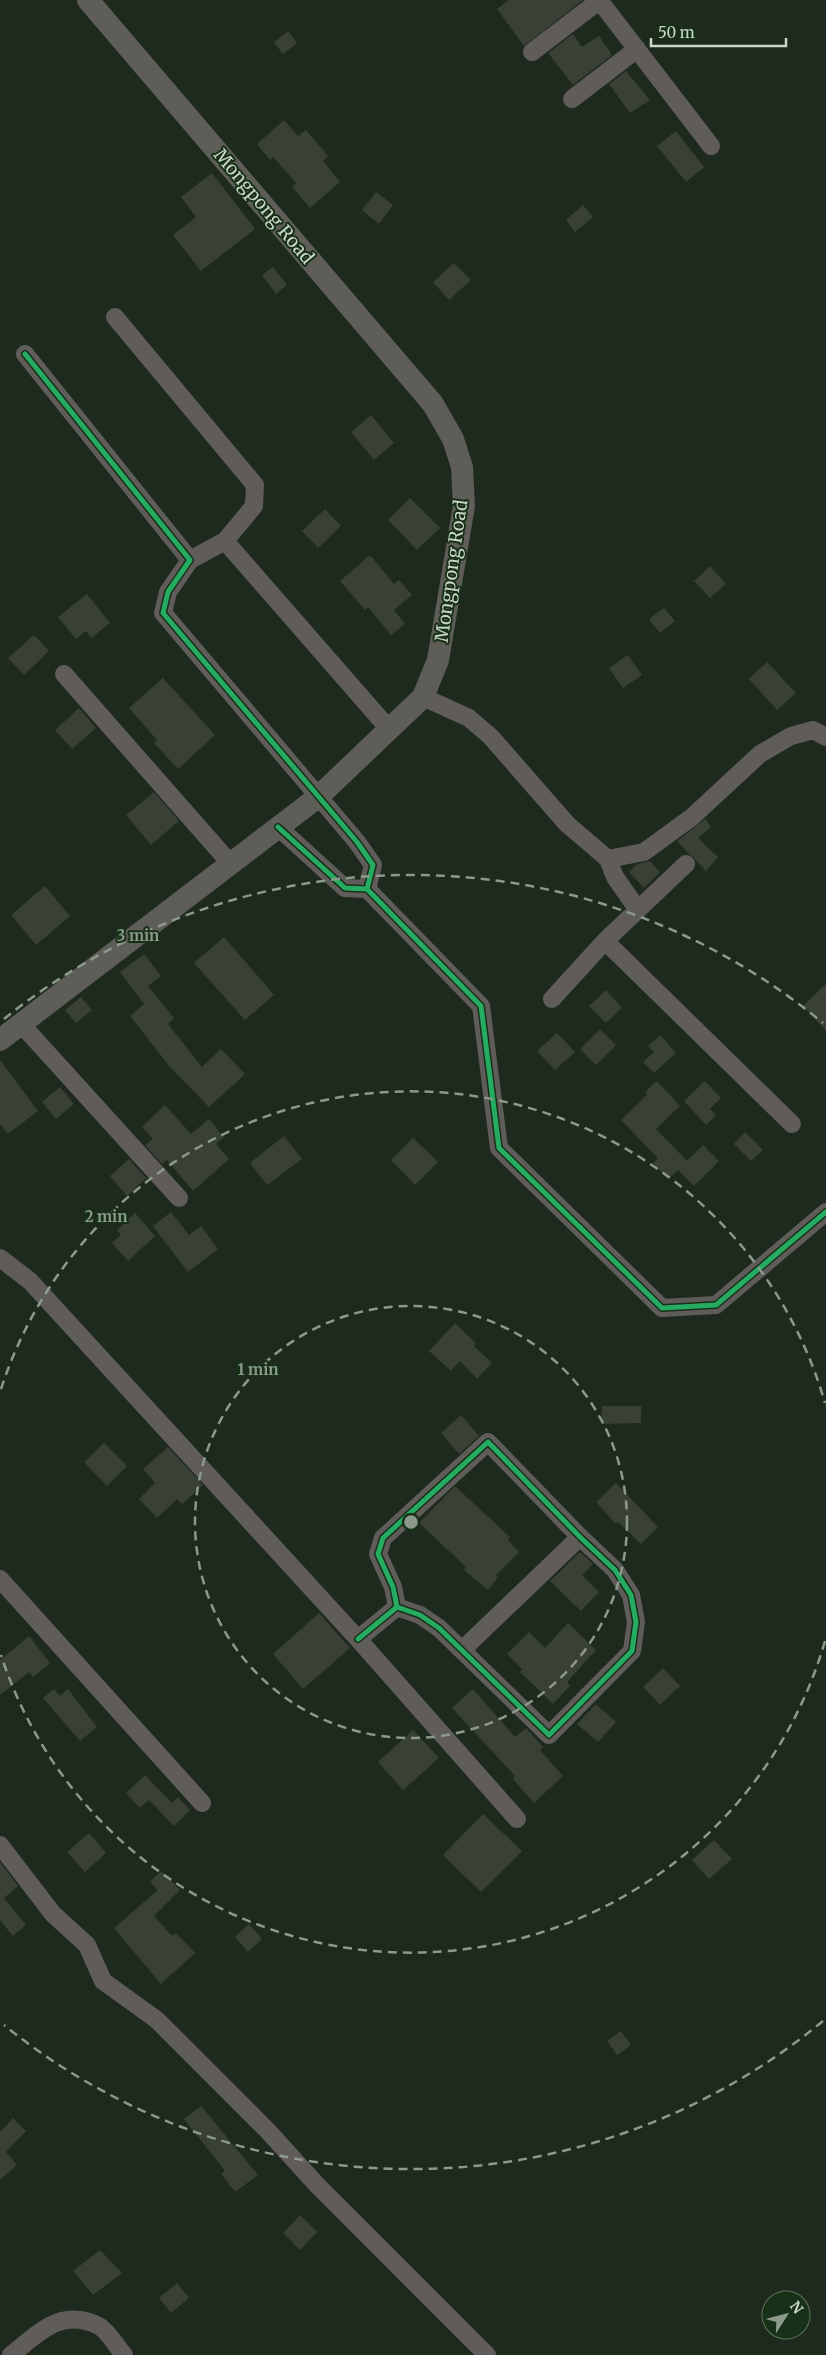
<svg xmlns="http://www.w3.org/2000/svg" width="826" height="2355" font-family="Merriweather,serif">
  <rect width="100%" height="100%" fill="#1d2a1d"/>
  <path fill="#394136" d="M 509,0 L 583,0 L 524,46 L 497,9 Z
    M 288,31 L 297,43 L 283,54 L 274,42 Z
    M 573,34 L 582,47 L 599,36 L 612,55 L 573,85 L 548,53 Z
    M 626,71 L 650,100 L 630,113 L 609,84 Z
    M 284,120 L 298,136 L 306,130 L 328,156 L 323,161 L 340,182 L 310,208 L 292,187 L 296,183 L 273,157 L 270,160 L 257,144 Z
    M 676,131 L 704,167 L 686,182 L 657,146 Z
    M 212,173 L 255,229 L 201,271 L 173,235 L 196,217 L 181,197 Z
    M 376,192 L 393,205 L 379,224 L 362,210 Z
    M 583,205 L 593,217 L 575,232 L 566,220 Z
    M 454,263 L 471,280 L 449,300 L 433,282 Z
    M 273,267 L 287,285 L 276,294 L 262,275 Z
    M 371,415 L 394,443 L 374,460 L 351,432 Z
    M 410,498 L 440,528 L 417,550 L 388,520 Z
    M 325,509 L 341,526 L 318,548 L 302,531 Z
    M 370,555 L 394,584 L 399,580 L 412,595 L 394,610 L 405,624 L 391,635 L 368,607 L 365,610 L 340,581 Z
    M 710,566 L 726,584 L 710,598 L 694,581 Z
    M 87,594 L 110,623 L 91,638 L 86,631 L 76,639 L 58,617 Z
    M 664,608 L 675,621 L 660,633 L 649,619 Z
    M 34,635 L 49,651 L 24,675 L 8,658 Z
    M 628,655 L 642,675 L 623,688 L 609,668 Z
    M 767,662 L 796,693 L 777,710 L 749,679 Z
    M 163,678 L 215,735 L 178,769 L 154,743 L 157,740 L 129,708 Z
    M 79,708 L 96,728 L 72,749 L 55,730 Z
    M 154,792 L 179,821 L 151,845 L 126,815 Z
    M 705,819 L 711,827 L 698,838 L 718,857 L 706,871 L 677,841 Z
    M 650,861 L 660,872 L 644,888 L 629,872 L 637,864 Z
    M 45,886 L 70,916 L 36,945 L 11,915 Z
    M 224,937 L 274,995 L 245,1020 L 194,963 Z
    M 144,954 L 161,976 L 148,986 L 174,1018 L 168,1024 L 202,1067 L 221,1049 L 245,1074 L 209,1107 L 170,1067 L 130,1016 L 144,1004 L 120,972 Z
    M 826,984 L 826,1031 L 803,1006 Z
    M 606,990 L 622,1008 L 606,1023 L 589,1006 Z
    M 81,997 L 92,1010 L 76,1023 L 65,1010 Z
    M 600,1029 L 616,1045 L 596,1065 L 580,1049 Z
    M 557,1033 L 575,1052 L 555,1070 L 537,1051 Z
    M 660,1035 L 676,1053 L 654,1073 L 643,1062 L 654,1052 L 648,1046 Z
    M 0,1060 L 38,1111 L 8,1134 L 0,1124 Z
    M 657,1081 L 680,1106 L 656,1129 L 687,1161 L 703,1145 L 719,1161 L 694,1186 L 678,1170 L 668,1179 L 653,1163 L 658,1158 L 621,1120 L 647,1095 L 645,1092 Z
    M 705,1081 L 721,1098 L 710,1109 L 716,1115 L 706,1125 L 684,1101 Z
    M 60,1087 L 74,1104 L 56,1119 L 42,1102 Z
    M 165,1105 L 191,1134 L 209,1119 L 224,1137 L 216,1144 L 229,1159 L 193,1191 L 167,1160 L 162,1164 L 145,1145 L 153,1139 L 142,1127 Z
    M 745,1132 L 763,1150 L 751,1161 L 734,1144 Z
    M 284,1136 L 302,1159 L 267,1185 L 250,1163 Z
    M 413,1138 L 438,1162 L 415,1185 L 391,1160 Z
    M 129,1159 L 146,1178 L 127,1196 L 110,1176 Z
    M 171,1212 L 189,1235 L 201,1226 L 218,1249 L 188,1272 L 153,1226 Z
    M 135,1213 L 155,1236 L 128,1261 L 112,1243 L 121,1235 L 117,1230 Z
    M 455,1323 L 476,1343 L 474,1346 L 492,1363 L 477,1379 L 460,1361 L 451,1371 L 429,1351 Z
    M 602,1406 L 641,1406 L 641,1423 L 602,1424 Z
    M 461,1415 L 479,1436 L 459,1454 L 441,1433 Z
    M 104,1443 L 127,1466 L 107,1486 L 84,1462 Z
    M 168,1447 L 203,1485 L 182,1504 L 177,1499 L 157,1518 L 139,1499 L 155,1483 L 143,1469 Z
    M 616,1483 L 658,1527 L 641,1544 L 618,1522 L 616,1524 L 596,1502 Z
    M 455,1486 L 510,1537 L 508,1540 L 519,1552 L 496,1575 L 498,1577 L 488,1590 L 464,1570 L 466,1567 L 419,1523 Z
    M 580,1552 L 593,1564 L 582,1575 L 599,1592 L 581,1611 L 550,1581 Z
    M 319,1613 L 350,1648 L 303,1689 L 273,1654 Z
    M 568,1623 L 596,1650 L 567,1682 L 570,1686 L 553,1704 L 520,1672 L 522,1669 L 507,1654 L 529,1632 L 545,1648 Z
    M 29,1636 L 50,1663 L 33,1677 L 29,1672 L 0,1695 L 0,1660 Z
    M 663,1668 L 680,1686 L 660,1705 L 643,1687 Z
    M 54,1689 L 60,1696 L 68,1689 L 97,1727 L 80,1741 L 43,1698 Z
    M 473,1689 L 515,1737 L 526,1728 L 543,1747 L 540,1750 L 563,1776 L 534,1803 L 513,1779 L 515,1776 L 452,1708 Z
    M 596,1704 L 616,1722 L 598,1742 L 577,1724 Z
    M 413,1730 L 439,1758 L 403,1790 L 378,1762 Z
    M 145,1775 L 172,1803 L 178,1797 L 190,1810 L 174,1826 L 149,1800 L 140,1808 L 126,1793 Z
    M 483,1814 L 522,1851 L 481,1892 L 443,1855 Z
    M 89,1833 L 106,1853 L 85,1872 L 67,1852 Z
    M 714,1840 L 732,1859 L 709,1879 L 692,1860 Z
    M 0,1862 L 18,1886 L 4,1898 L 26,1925 L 13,1936 L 0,1920 Z
    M 161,1871 L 180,1890 L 154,1916 L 172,1936 L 176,1933 L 195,1953 L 161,1984 L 114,1928 L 158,1890 L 150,1882 Z
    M 249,1924 L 262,1939 L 248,1952 L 235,1937 Z
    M 621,2031 L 631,2045 L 617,2055 L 607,2041 Z
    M 201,2106 L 258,2175 L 235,2192 L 221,2174 L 225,2171 L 184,2119 Z
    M 13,2118 L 26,2131 L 6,2152 L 17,2165 L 0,2180 L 0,2132 Z
    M 300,2215 L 317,2232 L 300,2250 L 283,2233 Z
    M 100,2250 L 122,2273 L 93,2295 L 73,2271 Z
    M 177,2283 L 189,2298 L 171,2313 L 159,2298 Z"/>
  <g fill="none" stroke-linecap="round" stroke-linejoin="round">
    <path stroke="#605c59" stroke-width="18" d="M 599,0 L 711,146
      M 532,52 L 600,0
      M 572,99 L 637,49
      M 115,317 L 255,485 L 254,506 L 225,541
      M 25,354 L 190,560 L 168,592 L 163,613 L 357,842 L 373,865 L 367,889 L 345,888 L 278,827
      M 190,560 L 225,541 L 389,729
      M 64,674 L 230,863
      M 423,697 L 469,718 L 491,737 L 567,824 L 608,859 L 644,852 L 692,817 L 760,754 L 791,736 L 813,730 L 826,737
      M 608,859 L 615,877 L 638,910
      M 367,889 L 481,1006 L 499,1148 L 662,1308 L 716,1305 L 826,1212
      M 605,941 L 792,1124
      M 552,999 L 605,941 L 686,864
      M 22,1025 L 179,1198
      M 0,1258 L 30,1281 L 358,1639 L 517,1819
      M 0,1579 L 202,1803
      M 358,1639 L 397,1607 L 420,1615 L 439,1628 L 549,1735 L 632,1651 L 636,1622 L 631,1595 L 615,1570 L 580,1537 L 488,1442 L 383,1538 L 378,1554 L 393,1587 L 397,1607
      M 462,1650 L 580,1537
      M 0,1845 L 53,1914 L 87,1945 L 103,1981 L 157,2020 L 267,2130 L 317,2185 L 487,2355
      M 11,2355 C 39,2333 61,2307 99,2326 C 108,2331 117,2347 124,2355"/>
    <path stroke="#5e5d57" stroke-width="22" d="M 0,1040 L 318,797 L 423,697 L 438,660 L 464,506 L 462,467 L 453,439 L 433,404 L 88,0"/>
    <defs>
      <path id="cycleway" d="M 25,354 L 190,560 L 168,592 L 163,613 L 357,842 L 373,865 L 367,889 L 345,888 L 278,827
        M 367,889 L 481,1006 L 499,1148 L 662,1308 L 716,1305 L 826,1212
        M 358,1639 L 397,1607 L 420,1615 L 439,1628 L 549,1735 L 632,1651 L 636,1622 L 631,1595 L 615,1570 L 580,1537 L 488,1442 L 383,1538 L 378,1554 L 393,1587 L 397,1607"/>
    </defs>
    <use href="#cycleway" stroke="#173017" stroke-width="8"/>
    <use href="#cycleway" stroke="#26ab63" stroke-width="5"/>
  </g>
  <g fill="none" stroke="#8c9a8c" stroke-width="2.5" stroke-dasharray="9 6">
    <circle cx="411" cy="1522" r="216"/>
    <path d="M825 1641A431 431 0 0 1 1 1655M1 1389A431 431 0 0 1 825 1403"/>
    <path d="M823 2021A647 647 0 0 1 4 2025M4 1019A647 647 0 0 1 823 1023"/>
  </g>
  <g text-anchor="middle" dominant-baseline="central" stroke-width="4" stroke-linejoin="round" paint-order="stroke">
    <g font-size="18" fill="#c8d7c7" stroke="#173017">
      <text transform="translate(264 206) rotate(50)">Mongpong Road</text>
      <text transform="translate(451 571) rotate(-82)">Mongpong Road</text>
    </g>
  </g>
  <circle cx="411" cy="1522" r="8" fill="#8c9a8c" stroke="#173017" stroke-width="2.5"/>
  <g font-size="15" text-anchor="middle" font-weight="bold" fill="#8c9a8c" stroke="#173017" stroke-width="4" stroke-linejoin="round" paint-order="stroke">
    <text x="138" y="941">3 min</text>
    <text x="106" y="1222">2 min</text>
    <text x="258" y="1375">1 min</text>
  </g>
  <g transform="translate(786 2315) rotate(54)"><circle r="24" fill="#173017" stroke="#5e735d"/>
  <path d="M0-4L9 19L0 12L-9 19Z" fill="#8c9a8c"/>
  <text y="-8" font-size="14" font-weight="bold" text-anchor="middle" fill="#c8d7c7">N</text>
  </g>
  <path d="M651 38v8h135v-8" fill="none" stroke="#c8d7c7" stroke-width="2.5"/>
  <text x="658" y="38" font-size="15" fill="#c8d7c7" stroke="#173017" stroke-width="4" paint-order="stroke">50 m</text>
</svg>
